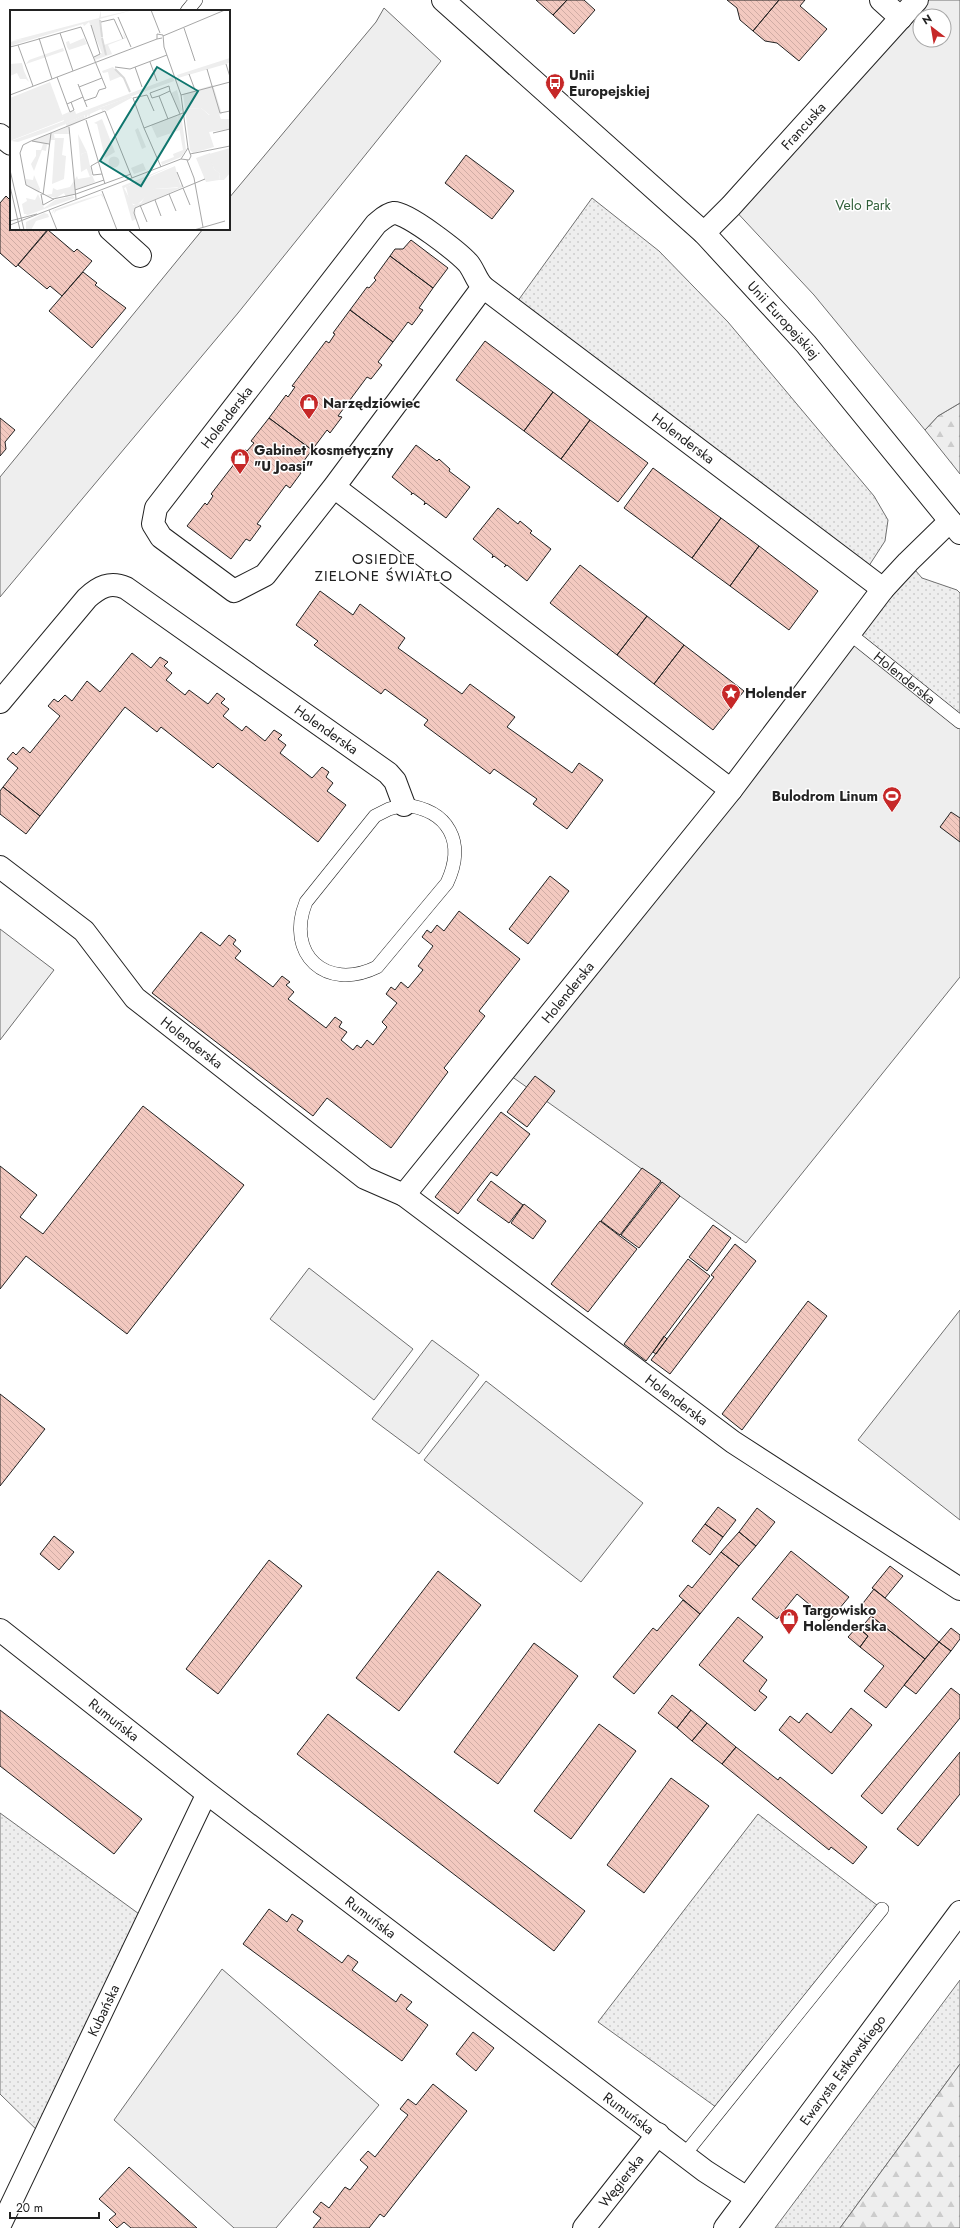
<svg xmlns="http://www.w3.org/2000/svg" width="960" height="2228" font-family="Jost,sans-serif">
  <defs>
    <pattern id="grass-dots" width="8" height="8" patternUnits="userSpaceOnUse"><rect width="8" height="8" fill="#eee"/><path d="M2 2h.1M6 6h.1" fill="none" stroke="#ccc" stroke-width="1.8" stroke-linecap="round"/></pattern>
    <pattern id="forest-firs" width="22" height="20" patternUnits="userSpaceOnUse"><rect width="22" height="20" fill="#eee"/><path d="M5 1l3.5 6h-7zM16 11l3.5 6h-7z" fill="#ccc"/></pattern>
    <pattern id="building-back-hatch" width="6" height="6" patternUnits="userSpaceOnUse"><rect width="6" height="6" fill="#f3c9c0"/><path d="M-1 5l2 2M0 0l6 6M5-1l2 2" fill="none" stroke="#d0aca5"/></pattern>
  </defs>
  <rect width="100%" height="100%" fill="#fff"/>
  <path fill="url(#grass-dots)" stroke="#6f6f6f" d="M 592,198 L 659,251 L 728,322 L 874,496 L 888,520 L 885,541 L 863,575 L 512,309 Z
    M 908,562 L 922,578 L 957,590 L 960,593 L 960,722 L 850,634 Z
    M 0,1813 L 146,1919 L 43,2136 L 0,2094 Z
    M 758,1814 L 882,1909 L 720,2110 L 598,2022 Z
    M 960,1980 L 960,2064 L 840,2228 L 775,2228 Z"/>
  <path fill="url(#forest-firs)" stroke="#6f6f6f" d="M 960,403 L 960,474 L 925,430 L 938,416 Z
    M 960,2064 L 960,2228 L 840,2228 Z"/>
  <path fill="#eee" stroke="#6f6f6f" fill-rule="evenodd" d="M 917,0 L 960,0 L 960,403 L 938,416 L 925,430 L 814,295 L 731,206 ZM 920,16 L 944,16 L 944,40 L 920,40 Z
    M 384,8 L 441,61 L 238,313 L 0,597 L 0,477 L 203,229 L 229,229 L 229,198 L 376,22 Z
    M 850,634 L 960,722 L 960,977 L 746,1243 L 504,1071 Z
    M 0,929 L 54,970 L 0,1040 Z
    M 309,1268 L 413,1349 L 374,1400 L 270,1319 Z
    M 432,1340 L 479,1375 L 419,1454 L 372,1419 Z
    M 486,1381 L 643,1503 L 581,1582 L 424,1460 Z
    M 222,1969 L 379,2105 L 276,2228 L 234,2228 L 114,2120 Z"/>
  <path fill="#ededed" stroke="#6f6f6f" d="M 960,1310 L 960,1520 L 858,1440 Z"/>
  <path fill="url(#building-back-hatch)" stroke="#222" d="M 536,0 L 567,0 L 553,15 Z
    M 567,0 L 584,0 L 595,10 L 574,34 L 553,15 Z
    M 727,0 L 779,0 L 753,31 L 740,20 L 737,8 Z
    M 779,0 L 805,0 L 800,6 L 827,29 L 799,61 L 777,43 L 765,41 L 753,31 Z
    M 466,155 L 514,191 L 492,219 L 445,183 Z
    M 6,196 L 11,201 L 11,229 L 48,229 L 16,267 L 0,253 L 0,203 Z
    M 48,230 L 74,252 L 77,249 L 92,261 L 62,296 L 50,286 L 47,289 L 18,265 Z
    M 411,240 L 448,268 L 433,288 L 390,256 L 395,249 L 403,249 Z
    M 390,256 L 433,288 L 419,308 L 423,310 L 412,325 L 408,322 L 393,342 L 350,310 L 367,287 L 369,288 L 376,280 L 374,278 Z
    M 83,272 L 97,283 L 95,285 L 126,308 L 92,348 L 49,311 Z
    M 350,310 L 393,342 L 378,362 L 382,365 L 371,379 L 367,377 L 338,416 L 342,417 L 330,433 L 327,430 L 312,450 L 269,418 L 286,395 L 288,397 L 295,387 L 292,386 L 326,341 L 329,343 L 335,334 L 333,333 Z
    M 485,341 L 553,392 L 524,431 L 456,380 Z
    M 553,392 L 590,420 L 561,459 L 524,431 Z
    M 0,418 L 15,430 L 5,442 L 6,449 L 0,456 Z
    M 269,418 L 312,450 L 297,470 L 301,473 L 290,488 L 286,485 L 257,524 L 261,526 L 250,541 L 246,539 L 231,559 L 187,526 L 205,503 L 207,505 L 213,496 L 211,494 L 245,450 L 247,451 L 254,443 L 251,441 Z
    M 590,420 L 648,463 L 618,502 L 561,459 Z
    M 416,445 L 437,461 L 439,459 L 450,469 L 449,471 L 470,487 L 446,518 L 426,503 L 424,505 L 425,502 L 413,493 L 411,495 L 412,493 L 392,477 Z
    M 653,468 L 721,518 L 692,558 L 624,508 Z
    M 498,508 L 518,524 L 520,521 L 532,531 L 530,533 L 551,549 L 527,581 L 507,565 L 504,567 L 506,565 L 494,556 L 492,558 L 493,555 L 473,539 Z
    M 721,518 L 759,546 L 730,586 L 692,558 Z
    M 759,546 L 818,591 L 789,630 L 730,586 Z
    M 580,565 L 647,616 L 617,655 L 550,603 Z
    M 320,591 L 353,615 L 360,604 L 405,638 L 398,648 L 462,694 L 470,684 L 515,717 L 507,727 L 572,773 L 579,763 L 603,780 L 567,829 L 533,804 L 537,799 L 494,769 L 490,774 L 424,725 L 428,720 L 385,689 L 381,694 L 314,645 L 318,641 L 296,625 Z
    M 647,616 L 684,645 L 654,684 L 617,655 Z
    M 684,645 L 744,691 L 713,730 L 654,684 Z
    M 132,653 L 151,668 L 160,657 L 168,662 L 164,666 L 172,673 L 166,680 L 185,695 L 189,690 L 208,704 L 217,693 L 225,699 L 221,703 L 229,709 L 223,716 L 242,731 L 246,726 L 265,741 L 274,730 L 282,735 L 278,739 L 286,745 L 280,753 L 312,778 L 322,767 L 329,772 L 326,777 L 333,783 L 327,791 L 346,805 L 318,842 L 218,763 L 213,768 L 161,727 L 157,732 L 125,707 L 40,816 L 3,787 L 18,768 L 7,759 L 13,752 L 16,755 L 23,747 L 30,753 L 60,716 L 48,706 L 54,699 L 58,702 L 65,695 L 72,701 L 87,681 L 100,692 Z
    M 3,787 L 40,816 L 26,834 L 0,814 L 0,791 Z
    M 951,812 L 960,818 L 960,842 L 940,827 Z
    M 550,876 L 569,891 L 528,944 L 509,929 Z
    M 459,911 L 520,959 L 479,1011 L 485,1016 L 444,1068 L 448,1072 L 391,1148 L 327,1098 L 313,1116 L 152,993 L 201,932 L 220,946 L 229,935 L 236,940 L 233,944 L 241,951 L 235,958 L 273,987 L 282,976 L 290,982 L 286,985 L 294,992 L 288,999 L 326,1028 L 335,1017 L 342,1022 L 339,1027 L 347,1032 L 341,1040 L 353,1050 L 357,1045 L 361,1048 L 367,1040 L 373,1045 L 387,1027 L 382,1022 L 397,1003 L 386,994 L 391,987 L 395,990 L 401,982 L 408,988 L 423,970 L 418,966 L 433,946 L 422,937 L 427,930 L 431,933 L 437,925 L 444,931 Z
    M 535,1076 L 555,1091 L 527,1127 L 507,1112 Z
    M 143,1106 L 244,1185 L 127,1334 L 26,1256 L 0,1289 L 0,1166 L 37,1195 L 20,1217 L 43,1234 Z
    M 501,1112 L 530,1134 L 497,1176 L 491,1172 L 458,1214 L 435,1197 Z
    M 642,1168 L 661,1181 L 620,1235 L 601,1221 Z
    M 491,1181 L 523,1205 L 509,1223 L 477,1200 Z
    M 662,1182 L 680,1196 L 639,1248 L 621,1235 Z
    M 524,1204 L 546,1221 L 533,1239 L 511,1223 Z
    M 600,1221 L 637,1249 L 588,1312 L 551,1284 Z
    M 713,1225 L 731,1238 L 707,1271 L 689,1257 Z
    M 735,1244 L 756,1261 L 670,1374 L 651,1360 L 714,1277 L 711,1275 Z
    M 688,1259 L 710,1276 L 646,1361 L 624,1344 Z
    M 808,1301 L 827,1316 L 742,1430 L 722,1414 Z
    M 664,1336 L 667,1339 L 656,1354 L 653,1352 Z
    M 0,1394 L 45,1429 L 0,1486 Z
    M 718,1507 L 736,1520 L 723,1537 L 705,1524 Z
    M 757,1508 L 775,1522 L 756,1546 L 739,1532 Z
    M 705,1524 L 723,1537 L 710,1555 L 692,1541 Z
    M 739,1532 L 756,1546 L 739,1566 L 721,1552 Z
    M 54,1536 L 74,1552 L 59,1570 L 40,1554 Z
    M 791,1551 L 849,1597 L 829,1621 L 797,1594 L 777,1619 L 752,1599 Z
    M 721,1552 L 739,1566 L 700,1614 L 679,1596 L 688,1585 L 692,1588 Z
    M 269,1560 L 302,1586 L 218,1694 L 186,1669 Z
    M 890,1566 L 903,1576 L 885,1598 L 872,1588 Z
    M 438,1571 L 481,1605 L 399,1711 L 356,1678 Z
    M 874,1589 L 939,1642 L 925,1659 L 860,1607 Z
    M 683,1600 L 700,1614 L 634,1694 L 613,1677 L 653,1628 L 657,1631 Z
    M 871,1616 L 925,1659 L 886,1708 L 864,1691 L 884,1666 L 860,1647 L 868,1636 L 860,1629 Z
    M 738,1617 L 763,1637 L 743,1661 L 767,1680 L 759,1691 L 767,1697 L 755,1711 L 699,1665 Z
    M 857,1627 L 868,1636 L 860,1647 L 848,1637 Z
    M 951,1628 L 960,1635 L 960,1639 L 951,1651 L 939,1642 Z
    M 939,1642 L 951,1651 L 916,1694 L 904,1685 Z
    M 534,1643 L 578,1676 L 498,1784 L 454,1752 Z
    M 951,1688 L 960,1695 L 960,1718 L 882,1814 L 861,1796 Z
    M 672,1695 L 691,1710 L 677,1728 L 658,1713 Z
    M 851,1708 L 872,1725 L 832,1774 L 779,1730 L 790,1716 L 799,1723 L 807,1713 L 831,1733 Z
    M 0,1710 L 142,1819 L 114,1854 L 0,1766 Z
    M 691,1710 L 707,1723 L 692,1741 L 677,1728 Z
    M 328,1714 L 585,1911 L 554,1951 L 297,1754 Z
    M 707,1723 L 736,1747 L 722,1764 L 692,1741 Z
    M 599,1724 L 636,1751 L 571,1839 L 534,1811 Z
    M 736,1747 L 778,1780 L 780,1777 L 867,1847 L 853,1864 L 831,1847 L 829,1850 L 722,1764 Z
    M 960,1752 L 960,1794 L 918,1846 L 897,1829 Z
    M 671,1778 L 709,1806 L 644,1893 L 607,1865 Z
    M 269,1909 L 287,1922 L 292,1914 L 303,1921 L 297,1930 L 342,1963 L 348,1955 L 358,1962 L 352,1970 L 396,2002 L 401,1994 L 412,2002 L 406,2009 L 428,2025 L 402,2061 L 243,1944 Z
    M 473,2032 L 494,2048 L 476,2071 L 456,2054 Z
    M 433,2084 L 467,2111 L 384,2217 L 380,2214 L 369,2228 L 313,2228 L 321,2218 L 313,2212 L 321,2202 L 329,2208 L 345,2187 L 350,2190 L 368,2167 L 360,2160 L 368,2151 L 375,2157 L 408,2115 L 400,2109 L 408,2099 L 416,2105 Z
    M 129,2167 L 197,2228 L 131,2228 L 124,2222 L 117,2228 L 109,2220 L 116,2214 L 99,2199 Z"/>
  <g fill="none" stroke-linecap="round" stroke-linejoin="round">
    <defs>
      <g id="service">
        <path d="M 187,11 L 196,0"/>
        <path id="s1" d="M 850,634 L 960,722"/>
        <path d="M 404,805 C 449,810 466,842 447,883 L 377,967 C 326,992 285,954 306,902 L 375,816 L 389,809 Z"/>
        <path d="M 685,2154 L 882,1909"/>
      </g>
      <g id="pedestrian">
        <path id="s2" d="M 0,2227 L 207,1793"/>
      </g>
      <g id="minor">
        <path d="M 881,0 L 901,18"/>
        <path d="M 0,135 L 11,144"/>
        <path d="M 110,229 L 140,256"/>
        <path id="s3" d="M 704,233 L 731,206 L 917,0"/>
        <path id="s4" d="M 483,287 L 883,589"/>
        <path id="s5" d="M 334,487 L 265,575 L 234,591 L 161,537 L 153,524 L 156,508 L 376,224 C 381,220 387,214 394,213 C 407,212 459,253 468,263 C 474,270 476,280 483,287 L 334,487 L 731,790"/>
        <path id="s6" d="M 0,702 L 87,598 C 99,587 110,581 126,588 L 388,773 L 395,781 L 404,805"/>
        <path id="s7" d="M 0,867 L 84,931 L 135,998 L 365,1178 L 404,1195 L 731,790 L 883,589 L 908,562 L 950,521"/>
        <path id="s8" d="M 404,1195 L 733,1442 L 960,1589"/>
        <path id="s9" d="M 0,1630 L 207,1793 L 705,2171 L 747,2198"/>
        <path id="s10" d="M 584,2228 L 658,2134"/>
      </g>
      <g id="primary">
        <path id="s11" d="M 443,0 L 704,233 L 806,344 L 960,533"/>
        <path id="s12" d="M 725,2228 L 960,1912"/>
      </g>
    </defs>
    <use href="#service" stroke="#222" stroke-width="14"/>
    <use href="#pedestrian" stroke="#222" stroke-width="22"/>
    <use href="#minor" stroke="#222" stroke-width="24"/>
    <use href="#primary" stroke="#222" stroke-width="24"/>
    <use href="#service" stroke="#fff" stroke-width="13"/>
    <use href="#pedestrian" stroke="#fff" stroke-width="20"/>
    <use href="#minor" stroke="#fff" stroke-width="22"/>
    <use href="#primary" stroke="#fff" stroke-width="22"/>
  </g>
  <defs>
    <symbol id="bus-pin" viewBox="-11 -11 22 30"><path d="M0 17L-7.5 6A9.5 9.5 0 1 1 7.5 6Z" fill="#c62828" stroke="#fff"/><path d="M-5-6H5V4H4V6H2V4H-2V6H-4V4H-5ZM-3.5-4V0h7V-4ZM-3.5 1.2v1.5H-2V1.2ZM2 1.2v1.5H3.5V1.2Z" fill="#fff"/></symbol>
    <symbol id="shop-pin" viewBox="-11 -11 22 30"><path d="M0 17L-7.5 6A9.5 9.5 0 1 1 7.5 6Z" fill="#c62828" stroke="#fff"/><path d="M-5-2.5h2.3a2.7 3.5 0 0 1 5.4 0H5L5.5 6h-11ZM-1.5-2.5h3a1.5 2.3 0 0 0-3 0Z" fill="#fff"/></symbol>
    <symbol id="sight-pin" viewBox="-11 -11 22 30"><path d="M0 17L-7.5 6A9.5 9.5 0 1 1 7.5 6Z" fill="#c62828" stroke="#fff"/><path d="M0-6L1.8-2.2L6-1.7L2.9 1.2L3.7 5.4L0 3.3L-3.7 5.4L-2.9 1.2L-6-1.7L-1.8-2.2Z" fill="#fff"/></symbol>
    <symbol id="stadium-pin" viewBox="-11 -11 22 30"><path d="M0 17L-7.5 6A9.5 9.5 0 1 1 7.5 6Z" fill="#c62828" stroke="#fff"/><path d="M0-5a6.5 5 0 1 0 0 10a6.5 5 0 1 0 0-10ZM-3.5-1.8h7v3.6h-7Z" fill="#fff"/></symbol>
  </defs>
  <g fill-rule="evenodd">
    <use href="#bus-pin" x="544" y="72" width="22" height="30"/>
    <use href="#shop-pin" x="298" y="392" width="22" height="30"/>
    <use href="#shop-pin" x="229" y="447" width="22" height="30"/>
    <use href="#sight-pin" x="720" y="682" width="22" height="30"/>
    <use href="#stadium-pin" x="881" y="785" width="22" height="30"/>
    <use href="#shop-pin" x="778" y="1607" width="22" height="30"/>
  </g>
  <g text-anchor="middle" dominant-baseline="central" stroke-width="3" stroke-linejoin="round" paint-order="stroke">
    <g font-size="14" font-weight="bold" fill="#222" stroke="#fff" text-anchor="start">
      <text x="569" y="75">Unii<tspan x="569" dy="16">Europejskiej</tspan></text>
      <text x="323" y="403">Narzędziowiec</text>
      <text x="254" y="450">Gabinet kosmetyczny<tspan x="254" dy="16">"U Joasi"</tspan></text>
      <text x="745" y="693">Holender</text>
      <text x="878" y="796" text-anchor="end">Bulodrom Linum</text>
      <text x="803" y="1610">Targowisko<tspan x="803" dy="16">Holenderska</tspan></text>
    </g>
    <g font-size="14" fill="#222" stroke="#fff">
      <text stroke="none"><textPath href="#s3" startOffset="146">Francuska</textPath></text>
      <text stroke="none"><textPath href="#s11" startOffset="468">Unii Europejskiej</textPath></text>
      <text stroke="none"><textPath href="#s5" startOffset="384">Holenderska</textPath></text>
      <text stroke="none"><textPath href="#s4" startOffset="251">Holenderska</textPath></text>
      <text stroke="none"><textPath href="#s1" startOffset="70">Holenderska</textPath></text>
      <text stroke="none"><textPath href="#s6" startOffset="424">Holenderska</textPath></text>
      <text stroke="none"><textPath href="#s7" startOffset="785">Holenderska</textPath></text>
      <text stroke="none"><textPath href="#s7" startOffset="262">Holenderska</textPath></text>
      <text stroke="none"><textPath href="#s8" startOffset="341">Holenderska</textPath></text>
      <text stroke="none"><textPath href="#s9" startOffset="145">Rumuńska</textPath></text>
      <text stroke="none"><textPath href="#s9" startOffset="469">Rumuńska</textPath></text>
      <text stroke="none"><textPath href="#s2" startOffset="240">Kubańska</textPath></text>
      <text stroke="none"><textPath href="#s12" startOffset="197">Ewarysta Estkowskiego</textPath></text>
      <text stroke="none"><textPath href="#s9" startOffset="793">Rumuńska</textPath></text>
      <text stroke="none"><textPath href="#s10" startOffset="60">Węgierska</textPath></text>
    </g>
    <g font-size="14" fill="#2f5e38" stroke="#fff">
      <text x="863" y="205">Velo Park</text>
    </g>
    <g font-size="15" letter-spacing="1" fill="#222" stroke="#fff">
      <text x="384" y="559">OSIEDLE<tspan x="384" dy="17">ZIELONE ŚWIATŁO</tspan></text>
    </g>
  </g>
  <g transform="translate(10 10)">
    <rect width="220" height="220" fill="#fff"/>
    <path d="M 91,0 L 91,7 L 123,0 L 90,9 L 94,35 L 114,28 L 113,22 L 116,28 L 98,35 L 102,44 L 85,50 L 84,47 L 92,43 L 79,12 L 74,16 L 73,14 L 0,36 L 0,32 L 12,29 L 1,31 L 89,8 ZM 74,28 L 77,34 L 59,40 L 57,37 L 56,32 L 59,31 L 60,34 ZM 12,53 L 14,61 L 19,72 L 16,69 L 10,69 L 7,63 L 0,66 L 0,54 ZM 103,57 L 112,66 L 100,71 L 98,62 L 93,63 L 92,61 ZM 167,80 L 172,100 L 169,103 L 161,83 ZM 119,87 L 123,87 L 97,101 L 94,99 L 93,102 L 91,99 L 80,104 L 79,108 L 78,104 L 76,109 L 74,104 ZM 171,104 L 176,140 L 171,147 L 152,155 L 151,152 L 164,147 L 163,144 L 173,140 L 167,105 ZM 74,105 L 75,109 L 59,117 L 60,124 L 58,124 L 56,114 L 39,121 ZM 92,109 L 105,142 L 95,148 L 87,114 L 84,113 ZM 68,124 L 77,142 L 71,144 L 78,158 L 71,162 ZM 45,128 L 54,128 L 52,145 L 56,146 L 54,169 L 42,174 ZM 200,143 L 204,159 L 210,164 L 209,170 L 196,172 L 186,148 ZM 133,153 L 136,160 L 124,164 L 121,158 ZM 164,155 L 114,178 L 123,195 L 131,193 L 138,182 L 144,179 L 167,178 L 172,174 L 173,177 L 125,198 L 126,209 L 122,211 L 112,176 ZM 24,165 L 30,179 L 29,183 L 16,175 L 16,169 L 23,170 ZM 82,165 L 85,172 L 65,180 L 66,184 L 56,187 L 54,183 L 46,188 L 35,185 L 42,184 L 43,178 L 47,180 L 60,177 L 67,166 L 68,169 L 80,167 ZM 28,184 L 34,198 L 45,190 L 63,186 L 65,188 L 15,206 L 17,204 L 14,204 L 12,194 L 17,191 L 16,188 L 25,190 ZM 89,184 L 73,190 L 92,184 L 95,191 L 91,185 L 46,201 L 44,204 L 45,199 L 42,204 L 43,200 ZM 34,203 L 38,204 L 39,207 L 26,211 L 21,220 L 16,220 L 16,212 Z" fill="#eee"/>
    <path d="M 53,38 L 54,41 L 16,54 L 19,50 ZM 191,98 L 199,105 L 209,104 L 211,109 L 220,109 L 220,119 L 199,122 L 204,137 L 183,143 L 180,140 L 175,99 ZM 57,117 L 58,124 L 44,124 L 45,130 L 41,130 L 41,124 L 40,134 L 37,134 L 36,141 L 32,140 L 24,161 L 21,154 L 26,146 L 26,140 L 31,140 L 33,134 L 21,131 ZM 220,138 L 220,163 L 214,170 L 209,170 L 210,164 L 204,159 L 199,144 ZM 77,142 L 82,165 L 80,167 L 71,144 ZM 165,156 L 171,177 L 144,179 L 127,195 L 120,193 L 116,177 Z" fill="#eee"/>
    <path d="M 40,72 L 54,110 L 0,131 L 0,88 Z" fill="#eee"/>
    <path d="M 220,48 L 220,52 L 216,54 L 168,68 L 167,65 ZM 163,67 L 164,71 L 92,97 L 37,122 L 8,132 L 1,131 L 54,111 L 52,105 L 59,102 L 65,101 L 66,104 ZM 203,75 L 212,104 L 201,106 L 191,98 L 175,99 L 173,84 ZM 167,105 L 170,120 L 147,128 L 141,115 ZM 128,118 L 136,137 L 132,139 L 125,120 ZM98.5 152a5.5 5.5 0 1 1 11 0a5.5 5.5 0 1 1-11 0Z" fill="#eee"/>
    <path fill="none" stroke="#d9d9d9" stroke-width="2" d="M 90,10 L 92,27M 92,28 L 96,45M 105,59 L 114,68 L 120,82"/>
    <path fill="none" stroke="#a7a7a7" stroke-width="1" d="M 141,0 L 150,23M 108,7 L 121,37M 91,12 L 104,9 L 113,29M 81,15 L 90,44 L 84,47M 174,18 L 185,51M 50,23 L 63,61M 153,26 L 215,0M 29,28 L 42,69M 152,28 L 147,29 L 147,24 L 153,25 L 154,37 L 171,85 L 178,138 L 181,146 L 179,150 L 171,149M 8,35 L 71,17 L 96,78 L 89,80 L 86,87 L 74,91M 0,37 L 8,35 L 23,76M 140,52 L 147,71M 216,54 L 220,67M 105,57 L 120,59 L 157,45M 125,57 L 132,77M 197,59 L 210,103 L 220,101M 179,64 L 185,80M 47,67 L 57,94 L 73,87 L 77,97M 68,74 L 73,87M 69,77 L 92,68M 160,81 L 170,104M 0,85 L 147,29M 171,85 L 220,72M 149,86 L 142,88 L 140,83 L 159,76 L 160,81 L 149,86 L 158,109M 57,94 L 60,102 L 64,100 L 61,92M 144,101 L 137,85 L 123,88 L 134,118 L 173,103M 76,110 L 95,174M 59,117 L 66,189M 134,118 L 151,157M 203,123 L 220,119M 22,131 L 39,134M 180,144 L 220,136M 177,150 L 184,168 L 193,217M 88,152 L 81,156 L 83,165 L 92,164M 0,160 L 14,220M 167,162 L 173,177M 121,164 L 66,184 L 43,189 L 16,175 L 10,143 L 13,135 L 21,131 L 95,101 L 122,168M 0,176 L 10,220M 173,178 L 180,195M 65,180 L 94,170M 92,181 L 107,220M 31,184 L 33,195 L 44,189M 159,184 L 166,201M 33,185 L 41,123M 145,190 L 151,206M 130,195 L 137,212M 39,200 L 47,220M 0,211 L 27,204M 0,215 L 171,149 L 178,138M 130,220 L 124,203 L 125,198 L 195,169M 184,220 L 215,211"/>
    <path fill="#0f766e" fill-opacity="0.15" stroke="#0f766e" stroke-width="2" d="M 147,57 L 188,81 L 131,176 L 90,151 Z"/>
    <rect width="220" height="220" fill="none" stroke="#222" stroke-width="2"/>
  </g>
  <g transform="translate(932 28) rotate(329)"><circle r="19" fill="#ffffff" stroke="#a7a7a7"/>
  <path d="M0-3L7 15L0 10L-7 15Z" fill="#c62828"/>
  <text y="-6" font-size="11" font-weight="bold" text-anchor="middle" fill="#222222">N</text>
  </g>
  <path d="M10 2212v6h89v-6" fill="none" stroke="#222222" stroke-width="2"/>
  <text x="16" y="2212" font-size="12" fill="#222222" stroke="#ffffff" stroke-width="3" paint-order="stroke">20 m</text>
</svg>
